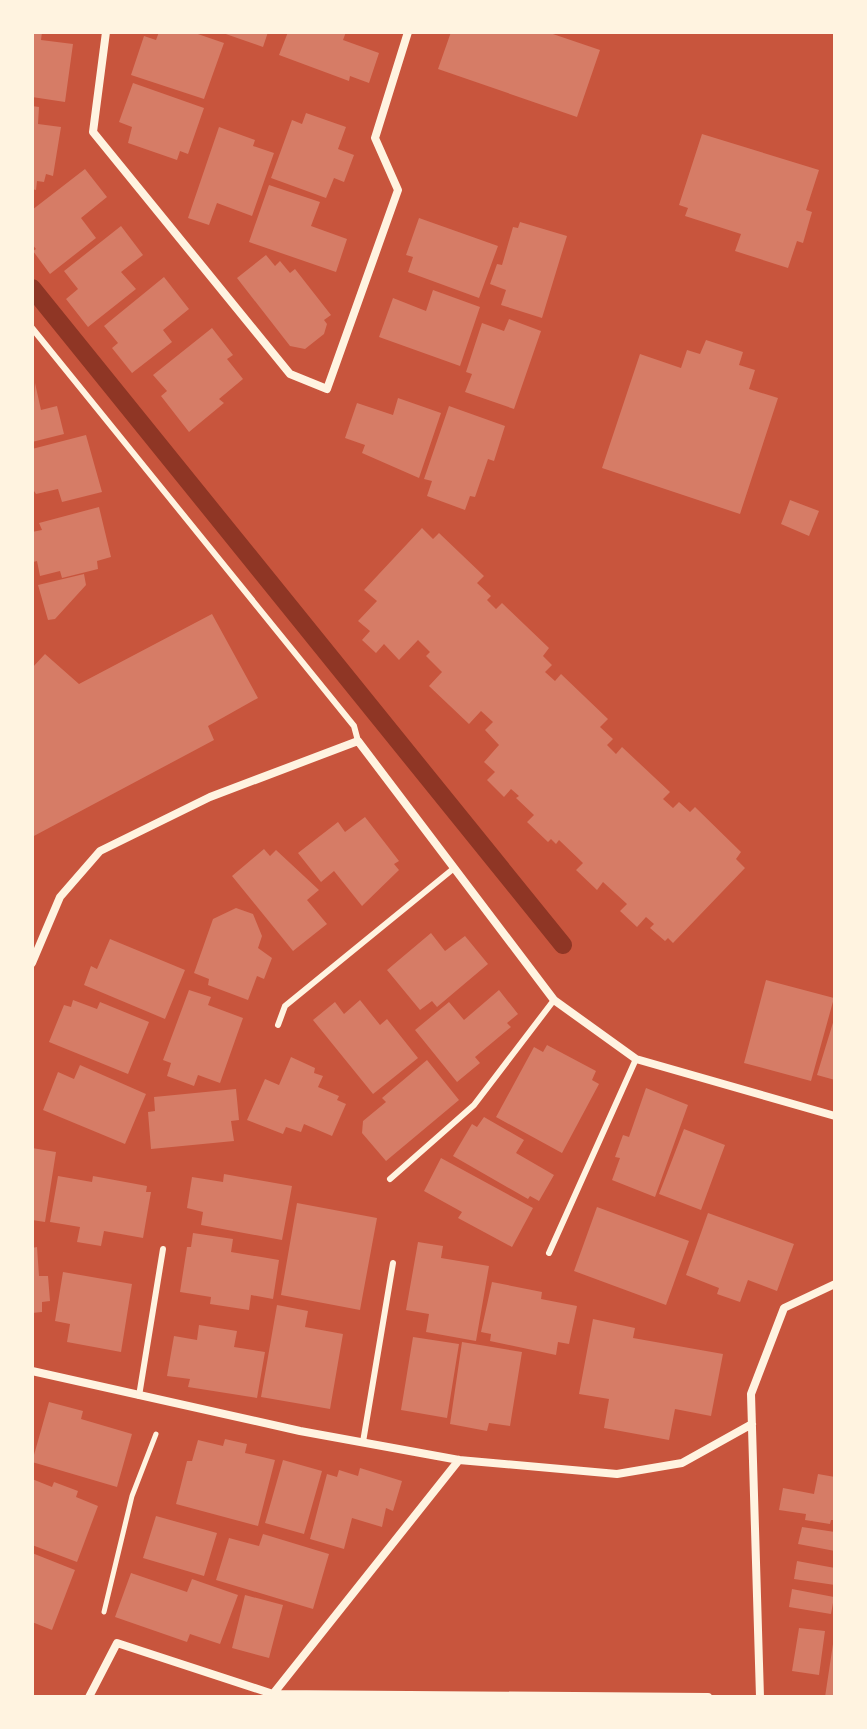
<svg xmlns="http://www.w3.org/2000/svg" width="867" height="1729" font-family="'Fira Sans',sans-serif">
  <rect width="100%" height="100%" fill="#c8553d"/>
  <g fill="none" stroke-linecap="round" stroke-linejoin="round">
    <path stroke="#8f3625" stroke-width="18" d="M 32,288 L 563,945"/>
  </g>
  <path fill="#d67c66" d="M 32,32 L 42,32 L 41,40 L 73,44 L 65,102 L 32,97 Z
    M 159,32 L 192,32 L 224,43 L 204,99 L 131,75 L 144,36 L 156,40 Z
    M 220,32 L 268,32 L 263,47 Z
    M 288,32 L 346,32 L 343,40 L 379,53 L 369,83 L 350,76 L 349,81 L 279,55 Z
    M 451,32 L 547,32 L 600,50 L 577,117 L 438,69 Z
    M 133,83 L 204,108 L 188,154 L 180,151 L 177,160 L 128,143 L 132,127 L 119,122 Z
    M 32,106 L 39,107 L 38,124 L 61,127 L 53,176 L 46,174 L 44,182 L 37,181 L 36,190 L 32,189 Z
    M 306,113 L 346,127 L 338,149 L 354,155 L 344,182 L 334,178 L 326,198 L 271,178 L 292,120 L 302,124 Z
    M 219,127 L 255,140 L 253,146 L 274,153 L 252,216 L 217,203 L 209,225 L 188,218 Z
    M 702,134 L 819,170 L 806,210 L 812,212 L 803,243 L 797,241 L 788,268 L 735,251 L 741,234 L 685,216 L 688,208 L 679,205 Z
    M 85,169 L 107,197 L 81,218 L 96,238 L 50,274 L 33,251 L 36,249 L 32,244 L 32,210 Z
    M 269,185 L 320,202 L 311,226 L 347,239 L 336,272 L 249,242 Z
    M 419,218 L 498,246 L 479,298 L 408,272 L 413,257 L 406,255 Z
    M 520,222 L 567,236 L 542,318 L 501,305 L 506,290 L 490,284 L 497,264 L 502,265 L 513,227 L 518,228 Z
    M 121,226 L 143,255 L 121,272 L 136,289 L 88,327 L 66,299 L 78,289 L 64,271 Z
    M 266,255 L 275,266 L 280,261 L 290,273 L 295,269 L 331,315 L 324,320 L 327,324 L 324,334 L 305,349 L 290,346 L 237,278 Z
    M 164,277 L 189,309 L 163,330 L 172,342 L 132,373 L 112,348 L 118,343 L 104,326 Z
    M 433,290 L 480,307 L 460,366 L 379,337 L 393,298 L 426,311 Z
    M 509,319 L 541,331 L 514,409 L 465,392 L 472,374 L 466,372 L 482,323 L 504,331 Z
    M 212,328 L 233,355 L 227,359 L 243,379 L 219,399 L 224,403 L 189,432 L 161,396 L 167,391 L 153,375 Z
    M 706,340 L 743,352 L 739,365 L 755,370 L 749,389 L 778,398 L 740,514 L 602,468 L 640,354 L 681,368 L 687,350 L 700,354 Z
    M 35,383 L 41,410 L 57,406 L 64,434 L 32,442 Z
    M 398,398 L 441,413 L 419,478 L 362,453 L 365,445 L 345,438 L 357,403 L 393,415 Z
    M 449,406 L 505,426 L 494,461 L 488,459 L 475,497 L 470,496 L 465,510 L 427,496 L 432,481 L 424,479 Z
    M 86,435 L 102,492 L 62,502 L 58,489 L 36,494 L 32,488 L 32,449 Z
    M 790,500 L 819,511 L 809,536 L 781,524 Z
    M 99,507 L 111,557 L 97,561 L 98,569 L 62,578 L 60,571 L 40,576 L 37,561 L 33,562 L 32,559 L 32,532 L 42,530 L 39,523 Z
    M 422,528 L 433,539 L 439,533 L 484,576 L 477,583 L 491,596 L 487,600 L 496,609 L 502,603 L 549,648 L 543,656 L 552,665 L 545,672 L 555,681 L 561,674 L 608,719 L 600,727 L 613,739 L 607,745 L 616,754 L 622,747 L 670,792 L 663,799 L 673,808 L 679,802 L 690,812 L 695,807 L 741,852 L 736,859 L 745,868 L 673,943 L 668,938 L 665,941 L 650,928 L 654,924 L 646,917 L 637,927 L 620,911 L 627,904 L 603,882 L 597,890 L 576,870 L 583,863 L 559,840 L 556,844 L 551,839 L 548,842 L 527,822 L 534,815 L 516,798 L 519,796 L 511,789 L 504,797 L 487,780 L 495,772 L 484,762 L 499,745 L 485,730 L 493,722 L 481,711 L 469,724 L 429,686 L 442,672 L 426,656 L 430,652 L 418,640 L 399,660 L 384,644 L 376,653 L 362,640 L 370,631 L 358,621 L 377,601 L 364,590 Z
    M 84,574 L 86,585 L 55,619 L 48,620 L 38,585 Z
    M 212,614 L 258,698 L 208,726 L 214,740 L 32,837 L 32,668 L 45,654 L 79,684 Z
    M 365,817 L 399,861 L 394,864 L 399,870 L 362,906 L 334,871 L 321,882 L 298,853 L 338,822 L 345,832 Z
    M 264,849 L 270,856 L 276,850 L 319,890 L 307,900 L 327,924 L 293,951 L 232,876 Z
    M 236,908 L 253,914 L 262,936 L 258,948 L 272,958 L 264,979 L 257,976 L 248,1000 L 208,985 L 209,979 L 194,973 L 213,919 Z
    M 431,933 L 445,951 L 465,936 L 488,964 L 437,1007 L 432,1001 L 420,1010 L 387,970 Z
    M 110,939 L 185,970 L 165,1019 L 84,985 L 91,966 L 97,969 Z
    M 766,980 L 834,998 L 811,1081 L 744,1063 Z
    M 189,990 L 211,997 L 208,1005 L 243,1018 L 220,1083 L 198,1075 L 194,1086 L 167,1076 L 171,1063 L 163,1060 Z
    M 499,990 L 518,1014 L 507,1023 L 511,1027 L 475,1057 L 480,1063 L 457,1082 L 415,1030 L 449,1002 L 464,1020 Z
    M 73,1000 L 97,1009 L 100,1002 L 149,1022 L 128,1074 L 49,1042 L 64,1005 L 71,1007 Z
    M 360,1000 L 380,1025 L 387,1019 L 418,1058 L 373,1094 L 313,1020 L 335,1002 L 344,1014 Z
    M 835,1016 L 835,1080 L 817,1075 Z
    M 547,1045 L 596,1071 L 592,1080 L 599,1084 L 562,1153 L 496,1117 L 534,1047 L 543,1052 Z
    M 291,1057 L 315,1068 L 314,1073 L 323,1076 L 318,1087 L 339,1096 L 337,1100 L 346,1104 L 332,1136 L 304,1124 L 301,1132 L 286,1127 L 283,1134 L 247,1120 L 265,1079 L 279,1085 Z
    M 427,1060 L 459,1100 L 386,1161 L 362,1133 L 363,1121 L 386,1102 L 382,1098 Z
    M 80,1065 L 146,1094 L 125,1144 L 43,1110 L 58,1072 L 74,1079 Z
    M 646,1088 L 688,1105 L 655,1197 L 612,1180 L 620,1158 L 615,1157 L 623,1135 L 629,1137 Z
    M 236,1089 L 239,1120 L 231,1121 L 234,1141 L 151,1149 L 148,1112 L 155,1111 L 154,1097 Z
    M 484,1117 L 524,1140 L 516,1153 L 554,1175 L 539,1201 L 530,1196 L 528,1199 L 453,1156 L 472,1124 L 477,1127 Z
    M 684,1129 L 725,1145 L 701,1210 L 659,1194 Z
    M 32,1148 L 56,1152 L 45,1222 L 32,1220 Z
    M 441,1158 L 533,1208 L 512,1247 L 458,1218 L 462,1212 L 424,1191 Z
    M 224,1174 L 292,1186 L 282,1240 L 201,1225 L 203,1212 L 187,1208 L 192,1177 L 223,1182 Z
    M 58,1176 L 92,1182 L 93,1176 L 147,1186 L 146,1192 L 151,1192 L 143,1238 L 104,1231 L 101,1246 L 77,1242 L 80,1227 L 50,1222 Z
    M 297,1203 L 377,1218 L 360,1310 L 281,1295 Z
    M 597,1207 L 689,1241 L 666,1305 L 574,1271 Z
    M 708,1213 L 794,1244 L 777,1291 L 748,1280 L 740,1302 L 717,1294 L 719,1288 L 686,1275 Z
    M 193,1233 L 233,1239 L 231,1252 L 279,1260 L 273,1299 L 251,1295 L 249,1310 L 210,1304 L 211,1297 L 180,1292 L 187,1247 L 191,1247 Z
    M 418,1242 L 443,1246 L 441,1258 L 489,1266 L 476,1341 L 426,1332 L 429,1314 L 406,1310 Z
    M 37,1247 L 39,1276 L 48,1276 L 50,1301 L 42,1302 L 42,1312 L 32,1313 L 32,1248 Z
    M 63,1272 L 132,1284 L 121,1352 L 67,1342 L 70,1324 L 55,1321 Z
    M 492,1282 L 542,1292 L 541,1299 L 577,1306 L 569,1344 L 558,1342 L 556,1355 L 490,1341 L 491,1334 L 481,1332 Z
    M 277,1305 L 308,1311 L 305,1327 L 343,1334 L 330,1409 L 261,1397 Z
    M 593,1319 L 635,1328 L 633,1338 L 723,1354 L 711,1416 L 675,1409 L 669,1440 L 604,1428 L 609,1399 L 579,1394 Z
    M 199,1325 L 237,1331 L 234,1347 L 265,1352 L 257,1398 L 188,1387 L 190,1379 L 167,1376 L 174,1336 L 197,1340 Z
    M 413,1337 L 459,1344 L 447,1418 L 401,1410 Z
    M 462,1342 L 522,1352 L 510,1426 L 489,1423 L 487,1431 L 450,1424 Z
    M 49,1402 L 83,1411 L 81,1419 L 132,1434 L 117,1487 L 32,1462 Z
    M 225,1439 L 247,1444 L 245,1453 L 275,1460 L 258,1526 L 176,1504 L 187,1461 L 192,1461 L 198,1440 L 223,1446 Z
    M 283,1460 L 322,1471 L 304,1534 L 265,1523 Z
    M 360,1468 L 402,1481 L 393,1511 L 386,1508 L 382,1527 L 352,1518 L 344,1549 L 310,1539 L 327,1474 L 337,1477 L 339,1470 L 358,1476 Z
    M 818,1474 L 835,1477 L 835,1520 L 831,1520 L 830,1524 L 805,1520 L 806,1514 L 779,1510 L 783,1488 L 814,1494 Z
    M 32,1479 L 52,1487 L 54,1482 L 78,1491 L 76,1497 L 98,1506 L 77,1562 L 32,1545 Z
    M 156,1516 L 217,1533 L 204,1576 L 143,1558 Z
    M 802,1527 L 835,1532 L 835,1551 L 798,1544 Z
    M 263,1534 L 329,1554 L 313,1609 L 216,1580 L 229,1538 L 259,1546 Z
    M 32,1553 L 75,1570 L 52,1630 L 32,1622 Z
    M 797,1561 L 835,1568 L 835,1585 L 794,1579 Z
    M 131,1573 L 187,1592 L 192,1579 L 238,1595 L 220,1644 L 190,1634 L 187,1642 L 115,1617 Z
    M 792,1589 L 834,1597 L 831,1614 L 789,1607 Z
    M 245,1595 L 283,1605 L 269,1658 L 232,1648 Z
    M 799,1628 L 825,1631 L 819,1675 L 792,1671 Z
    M 833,1644 L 835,1697 L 825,1697 Z"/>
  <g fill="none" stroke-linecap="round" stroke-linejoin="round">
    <path stroke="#fff3e0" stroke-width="5" d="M 104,1612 L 132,1496 L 156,1434"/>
    <path stroke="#fff3e0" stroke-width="6" d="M 32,328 L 354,726 L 358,741
      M 278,1025 L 285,1006 L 453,869
      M 390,1179 L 474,1105 L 554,1000
      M 549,1253 L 636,1059
      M 139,1396 L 163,1249
      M 363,1442 L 393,1263"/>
    <path stroke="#fff3e0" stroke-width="8" d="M 106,32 L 93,132 L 290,374 L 327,389 L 398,190 L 375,138 L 408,32
      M 32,963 L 60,897 L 100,851 L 210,797 L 358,741 L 554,1000 L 636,1059 L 835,1116
      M 32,1371 L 300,1431 L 459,1460 L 617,1474 L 682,1463 L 752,1424
      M 273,1694 L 459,1460
      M 89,1697 L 117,1643 L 273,1694 L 708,1697
      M 760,1697 L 751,1394 L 784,1308 L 835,1284"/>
  </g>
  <rect width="867" height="1729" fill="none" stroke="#fff3e0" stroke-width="68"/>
</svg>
